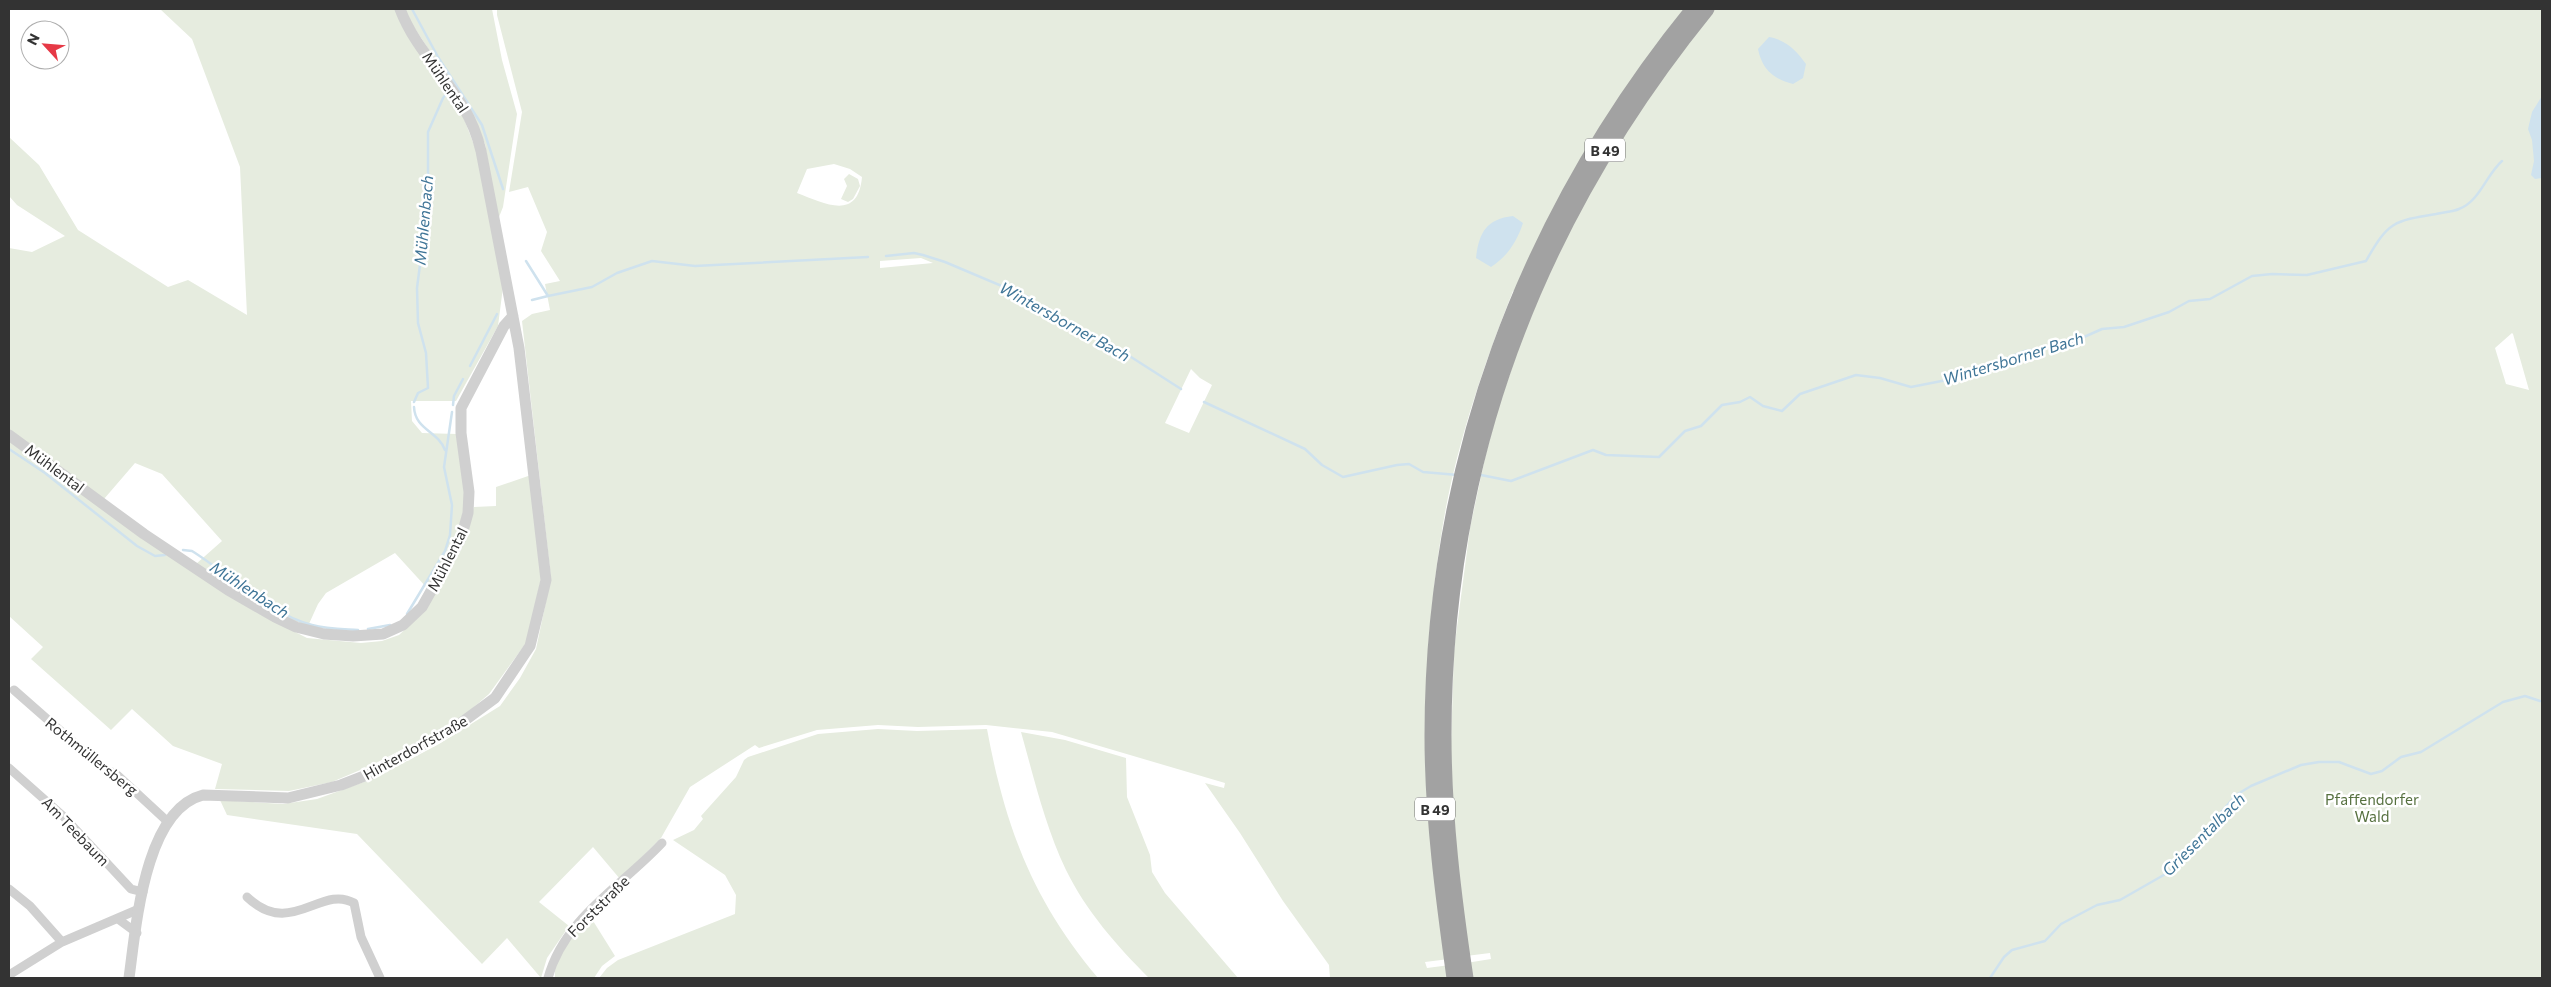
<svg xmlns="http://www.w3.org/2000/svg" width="2551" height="987" font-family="Commissioner,sans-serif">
  <rect width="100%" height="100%" fill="#fff"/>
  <path fill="#e6ecdf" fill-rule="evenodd" d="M 160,9 L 396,9 L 459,106 L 476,150 L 503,287 L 498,326 L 456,401 L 411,401 L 412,421 L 422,433 L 457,434 C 461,457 468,484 464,507 C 459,537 442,562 427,588 L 395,553 L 326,593 L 318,604 L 308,626 L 277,614 L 196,564 L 222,541 L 162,474 L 135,463 L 104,499 L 36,448 L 9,431 L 9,248 L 32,252 L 65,236 L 17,205 L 9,196 L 9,137 L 39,165 L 78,230 L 168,287 L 188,280 L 247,315 L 240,167 L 192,39 Z
    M 405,9 L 492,9 L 502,60 L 517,114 L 503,207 L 497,222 L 485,144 L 472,115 L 410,21 Z
    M 497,9 L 1689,9 L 1516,292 L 1513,291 C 1488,354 1466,417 1451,483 C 1439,537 1433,593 1428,648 L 1432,649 L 1449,959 L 1425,962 L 1427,968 L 1450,965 L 1452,978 L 1330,978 L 1329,965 L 1283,901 L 1240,833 L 1205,783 L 1224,788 L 1225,783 L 1052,732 L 986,725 L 918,727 L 878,725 L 817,730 L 759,748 L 755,745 L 690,787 L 661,838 L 620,879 L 593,847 L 539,902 L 569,926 L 547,958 L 541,978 L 507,938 L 482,964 L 357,834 L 227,815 L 220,800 L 283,804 L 317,799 L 375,778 L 439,744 L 500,706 L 520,678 L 536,649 L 551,578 L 522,321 L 532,314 L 550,310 L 545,284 L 560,281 L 541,251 L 547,232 L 528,187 L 509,192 L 522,112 L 497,15 ZM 834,164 L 850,169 L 862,177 C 858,222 824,203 797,193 L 807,169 ZM 921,258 L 933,263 L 880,268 L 880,261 ZM 1191,369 L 1200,378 L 1212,385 L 1189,433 L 1165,423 Z
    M 1711,9 L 2542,9 L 2542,978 L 1469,978 L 1466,963 L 1491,959 L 1490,953 L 1466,956 L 1450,777 L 1454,650 L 1470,528 L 1485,458 L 1497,412 L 1523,335 L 1585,190 ZM 2512,333 L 2513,334 L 2529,390 L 2506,384 L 2495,348 Z
    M 849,174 L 858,179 L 860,186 L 853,199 L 848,202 L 841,199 L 847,186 L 844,179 Z
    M 9,441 L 258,613 L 307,638 L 361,643 L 382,641 L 399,635 L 423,613 L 454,562 L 460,552 L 474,507 L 496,506 L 496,487 L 531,475 L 541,579 L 526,643 L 489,694 L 467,713 L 440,730 L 372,765 L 332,782 L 289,791 L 215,789 L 222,764 L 173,746 L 132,709 L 111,730 L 31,659 L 43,647 L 9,616 Z
    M 878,729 L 917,731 L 987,729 C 1005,827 1033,901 1098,978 L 599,978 L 607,968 L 618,960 L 735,914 L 736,895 L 725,875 L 673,840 L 694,830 L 703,819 L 701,816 L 736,777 L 744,760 L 748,757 L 818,734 Z
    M 1021,732 L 1065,740 L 1126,758 L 1127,797 L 1150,855 L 1152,872 L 1165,893 L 1238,978 L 1149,978 C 1117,946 1086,911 1066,870 C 1045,826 1034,778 1021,732 Z
    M 590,916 L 615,956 L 602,966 L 594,978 L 555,978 C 553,955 576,933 590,916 Z"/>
  <path fill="#cfe2ee" d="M 1769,37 C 1786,40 1796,50 1806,64 L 1803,78 L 1793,84 C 1773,79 1762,69 1758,49 Z
    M 2542,96 L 2542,178 L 2535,179 L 2531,175 L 2534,161 L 2532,140 L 2528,129 L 2532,112 Z
    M 1513,216 L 1523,223 C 1517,241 1508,256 1491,267 L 1476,258 C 1479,233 1486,219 1513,216 Z"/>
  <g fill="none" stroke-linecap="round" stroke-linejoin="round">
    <path stroke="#cfe2ee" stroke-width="2.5" d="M 412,9 L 438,57 L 482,125 L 503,189
      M 886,256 L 914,253 L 923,255 L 945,262 L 1028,297 L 1069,326 L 1117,348 L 1181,389
      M 526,261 L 548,296 L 532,300
      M 548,296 L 592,287 L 617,273 L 652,261 L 695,266 L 868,257
      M 470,366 L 497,314
      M 414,402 L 418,393 L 428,388 L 426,353 L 418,323 L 417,288 L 428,203 L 428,132 L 443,98 L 447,93
      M 1204,402 L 1305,449 L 1322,465 L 1343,477 L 1397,465 L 1409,464 L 1423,472 L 1458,475
      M 453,405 L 454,396 L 463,379
      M 414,407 C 415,430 438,431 445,450
      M 9,449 L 45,473 L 137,546 L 155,556 L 165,555
      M 1481,475 L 1511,481 L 1593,450 L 1606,455 L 1659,457 L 1685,431 L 1701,426 L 1722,405 L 1740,402 L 1750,397 L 1763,406 L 1782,411 L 1800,394 L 1856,375 L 1880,378 L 1911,387 L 1957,378 L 2025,351 L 2066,345 L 2102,329 L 2124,327 L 2169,312 L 2189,301 L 2210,299 L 2252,276 L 2272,274 L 2307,275 L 2366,261 C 2388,222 2393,221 2436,214 C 2443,212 2452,212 2459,209 C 2480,201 2486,175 2502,161
      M 183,550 L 192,551 C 229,574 269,614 312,625 C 327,629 343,629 358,630
      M 407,614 L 445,551 L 450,535 L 452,505 L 444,467 L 452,412
      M 368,629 L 390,625
      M 1990,978 L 2004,957 L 2012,950 L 2045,941 L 2061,924 L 2097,905 L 2120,900 L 2169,872 L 2236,795 L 2251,786 L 2301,765 L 2319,762 L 2339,762 L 2371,774 L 2382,771 L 2401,757 L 2421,752 L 2503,702 L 2525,696 L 2540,701"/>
    <path stroke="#d0d0d0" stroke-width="9" d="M 14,690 L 105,770 L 115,773 L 168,822
      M 9,768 L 63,816 L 131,889 L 143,892
      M 9,889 L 30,906 L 62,942
      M 247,897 C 291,939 321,884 354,903 L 361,937 L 380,978
      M 118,919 L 137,933
      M 9,975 L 62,942 L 139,909
      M 548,978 C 564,918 622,886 662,843"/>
    <path stroke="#d0d0d0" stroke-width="11" d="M 9,435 L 144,534 L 228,590 L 275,617 L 296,627 L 324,634 L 353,636 L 383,634 L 403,625 L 422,607 L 461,538 L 468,513 L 469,492 L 461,433 L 461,408 L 504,326 L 513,316
      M 129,978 C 136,928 144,810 203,795 L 288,798 L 341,785 L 372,773 L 457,726 L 495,698 L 530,646 L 546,580 L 519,348 L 481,151 C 467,90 420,62 400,9"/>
    <path stroke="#a2a2a2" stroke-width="15" d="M 1454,978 C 1443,898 1432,817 1432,736 C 1432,466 1523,218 1693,9
      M 1466,978 C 1454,898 1444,817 1444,735 C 1444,461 1535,221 1707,9"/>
  </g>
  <g text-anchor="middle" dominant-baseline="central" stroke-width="5" stroke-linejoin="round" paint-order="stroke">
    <g fill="#fff" stroke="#707070" stroke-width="1">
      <rect x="1585" y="138.5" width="40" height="23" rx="4"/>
      <rect x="1415" y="797.5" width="40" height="23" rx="4"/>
    </g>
    <g font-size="14" font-weight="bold" fill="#333">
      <text x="1605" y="150">B 49</text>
      <text x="1435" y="809">B 49</text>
    </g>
    <g font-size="15" fill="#333" stroke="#fff">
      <text transform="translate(446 82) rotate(56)">Mühlental</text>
      <text transform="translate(55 468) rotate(37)">Mühlental</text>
      <text transform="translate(447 559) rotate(-63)">Mühlental</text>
      <text transform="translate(415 747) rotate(-29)">Hinterdorfstraße</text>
      <text transform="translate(92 756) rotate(39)">Rothmüllersberg</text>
      <text transform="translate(76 831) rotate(46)">Am Teebaum</text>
      <text transform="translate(598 906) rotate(-45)">Forststraße</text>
    </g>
    <g font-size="15" fill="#56703f" stroke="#fff">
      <text x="2372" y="799">Pfaffendorfer<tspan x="2372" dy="17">Wald</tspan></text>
    </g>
    <g font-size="16" font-style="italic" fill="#3f7597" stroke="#fff">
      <text transform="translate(423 220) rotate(-85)">Mühlenbach</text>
      <text transform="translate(1065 321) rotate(29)">Wintersborner Bach</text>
      <text transform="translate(2013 358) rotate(-17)">Wintersborner Bach</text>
      <text transform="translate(250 589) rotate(33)">Mühlenbach</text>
      <text transform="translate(2203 834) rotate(-45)">Griesentalbach</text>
    </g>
  </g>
  <rect width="2551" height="987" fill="none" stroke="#333333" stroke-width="20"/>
  <g transform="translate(45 45) rotate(296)"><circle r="24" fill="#ffffff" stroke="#adadad"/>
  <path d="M0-4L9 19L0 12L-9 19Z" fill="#e63946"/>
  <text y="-8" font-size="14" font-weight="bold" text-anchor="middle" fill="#333333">N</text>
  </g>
</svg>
